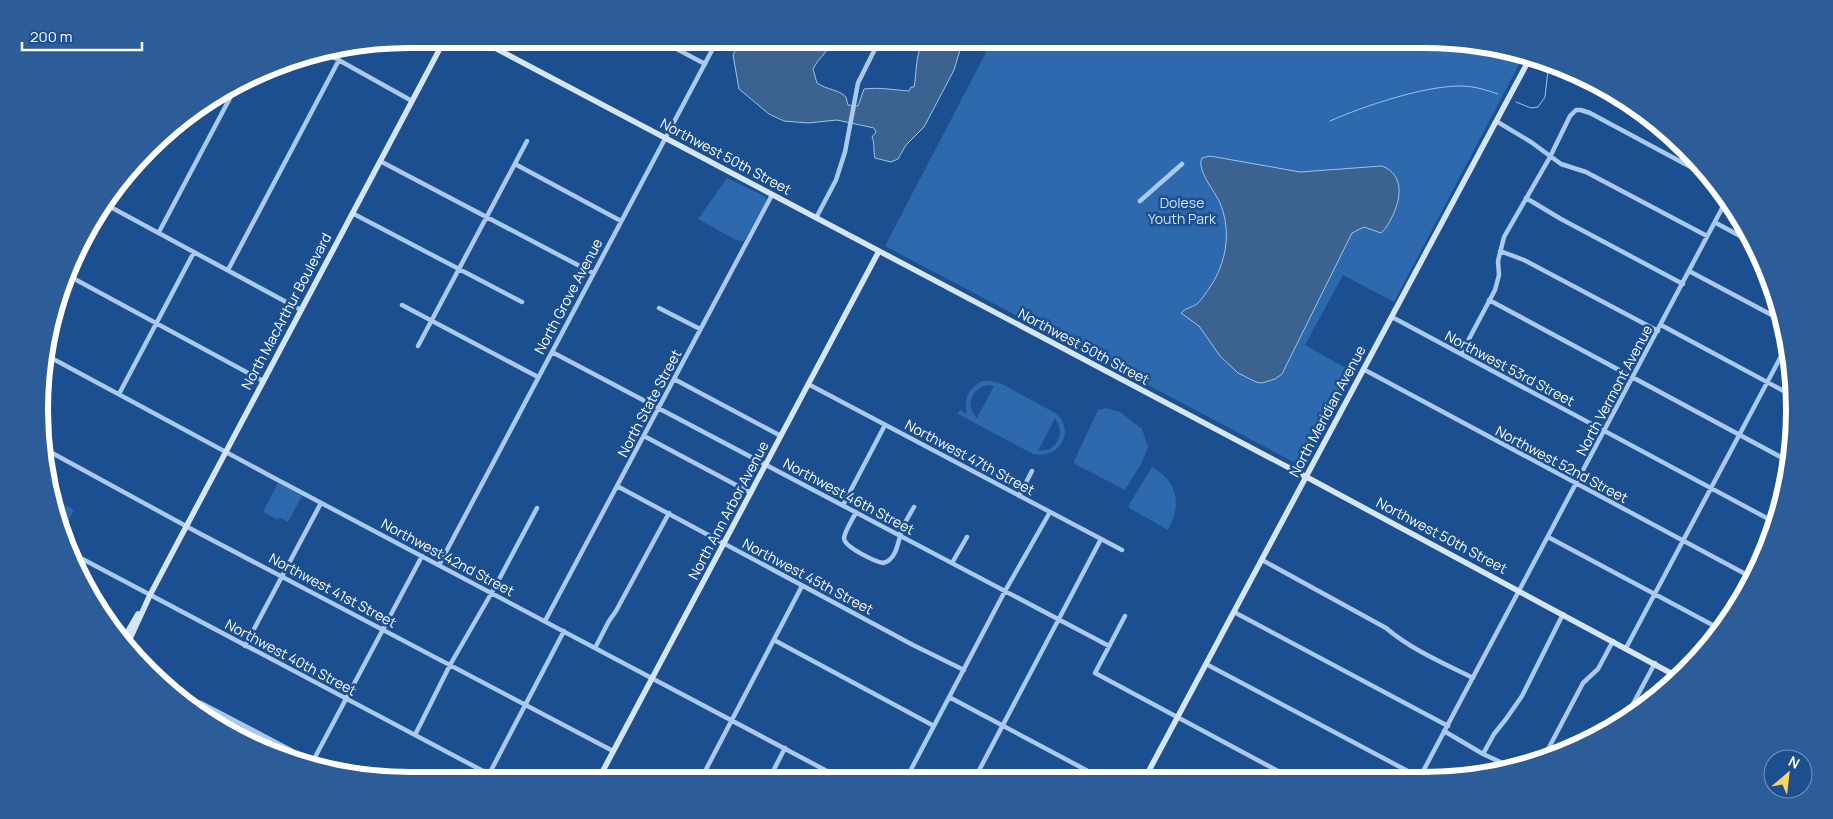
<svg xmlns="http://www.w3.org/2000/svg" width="1833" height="819" font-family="Manrope,sans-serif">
  <rect width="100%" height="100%" fill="#1b4f8f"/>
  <path fill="#2e69ad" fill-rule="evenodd" d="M 993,39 L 1424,39 L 1524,55 L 1394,302 L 1343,275 L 1305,345 L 1353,372 L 1303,467 L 885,246 Z
    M 235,83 L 225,103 L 213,97 Z
    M 727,178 L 766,197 L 766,201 L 744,241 L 736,240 L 698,219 Z
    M 982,381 L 990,381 L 1000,383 L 1057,414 C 1076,433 1058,460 1033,454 L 958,414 L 960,410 L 967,414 C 963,399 969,388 982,381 ZM 987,385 L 994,386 L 977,418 C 965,406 971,389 987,385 ZM 1055,418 C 1063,430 1061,441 1050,449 L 1038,451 Z
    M 1106,408 L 1120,412 L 1142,429 L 1148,447 L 1141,464 L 1125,490 L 1075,464 L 1074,461 L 1098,410 Z
    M 1152,467 C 1178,482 1182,504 1168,530 L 1129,508 L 1129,505 Z
    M 278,483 L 302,496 L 288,522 L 281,518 L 276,519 L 263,512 Z
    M 52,498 L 74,510 L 64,530 Z"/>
  <path fill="#3c6290" stroke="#9cc4f0" d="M 741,39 L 834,39 C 829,51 819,57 813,69 L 817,83 C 827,90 838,89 846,97 L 848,105 L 858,106 L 864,89 C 880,87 894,90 909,91 L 911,87 L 914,87 C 917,73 915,49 926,39 L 950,39 L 957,43 L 960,50 L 954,70 L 924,127 L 906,145 L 898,159 L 891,162 L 875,158 C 873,150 875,144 872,137 L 876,132 L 874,128 L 837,120 L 808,123 L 784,121 L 769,114 L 739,89 L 733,55 Z
    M 1210,156 L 1300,172 L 1382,166 C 1405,175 1401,199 1392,217 C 1389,223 1386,229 1381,233 L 1364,227 L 1352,233 L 1282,374 L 1275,379 L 1262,383 L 1256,382 L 1238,373 L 1220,356 L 1199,326 L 1181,313 C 1185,308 1191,308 1197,304 C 1200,302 1214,282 1216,277 C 1228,253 1230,227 1220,203 C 1215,191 1196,170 1202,158 Z"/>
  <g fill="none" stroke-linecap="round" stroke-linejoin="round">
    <path stroke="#9cc4f0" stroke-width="1" d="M 1516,102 L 1531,108 L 1538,107 L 1545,97 L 1549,61
      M 1330,121 C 1364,106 1424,86 1460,86 C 1474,86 1486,90 1498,94"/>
    <path stroke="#a9c9ee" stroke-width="4.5" d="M 658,39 L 705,64
      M 326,53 L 412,101
      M 1496,121 L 1531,142 L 1561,164 L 1586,172 L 1707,236
      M 380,161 L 593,273
      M 515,164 L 621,221
      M 1526,198 L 1561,219 L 1683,284
      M 1140,201 L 1182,164
      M 105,204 L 301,310
      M 352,213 L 522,302
      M 816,218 L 836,180 L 845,152 L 858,83 L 880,39
      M 1716,223 L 1755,244
      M 159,232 L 239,81
      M 1500,251 L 1524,260 L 1658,331
      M 228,270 L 339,60
      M 1689,271 L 1783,321
      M 69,276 L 263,381
      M 1489,300 L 1790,462
      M 402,305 L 538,377
      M 659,308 L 700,329
      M 1392,317 L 1776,523
      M 1661,325 L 1793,396
      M 418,346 L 527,141
      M 552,352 L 1109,646
      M 44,354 L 276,479 L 842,779
      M 1461,354 L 1495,290 L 1499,275 L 1498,261 L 1504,237 L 1550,157 L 1570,116 L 1576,110 L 1581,110 L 1590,113 L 1713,179
      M 1363,369 L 1751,577
      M 674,379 L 781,436
      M 808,384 L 1122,550
      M 119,394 L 194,252
      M 644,436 L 751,493
      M 43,448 L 195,531 L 613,751
      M 617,486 L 913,645 L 964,670
      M 1019,496 L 1032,471
      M 843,505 L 885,425
      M 856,512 C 853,519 845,530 844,538 C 844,547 874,561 883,563 C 897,560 898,541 902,529 C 905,522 910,514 914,507
      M 1548,537 L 1720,629
      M 73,554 L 500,780
      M 1262,560 L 1386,628 C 1412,650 1443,663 1473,678
      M 952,563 L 967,537
      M 439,565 L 718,39
      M 1234,612 L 1448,726
      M 1125,616 L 1095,673 L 1291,778
      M 545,621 L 772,195
      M 774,640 L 934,726
      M 245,646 L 321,503
      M 595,648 L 609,621 L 616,611 L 669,513
      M 1626,648 L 1787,345
      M 1206,664 L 1419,777
      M 949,697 L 1101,778
      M 180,699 L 201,703 L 321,766
      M 1627,715 L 1655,663
      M 1444,731 L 1483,754 L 1509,766
      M 415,735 L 450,665 L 495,587 L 537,508
      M 1483,754 L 1494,734 L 1506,719 L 1522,696 L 1563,614
      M 1545,755 L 1583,683 L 1598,669 L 1613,641
      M 313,761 L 422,556
      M 1150,770 L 1166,778
      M 1420,777 L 1727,199
      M 701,779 L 802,586
      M 769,779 L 785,748
      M 906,779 L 1005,591 L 1050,512
      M 977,779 L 975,778 L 1101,539
      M 486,780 L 564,631"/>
    <path stroke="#d6e6fa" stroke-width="5.5" d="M 478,39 L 1314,481 L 1678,677
      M 124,638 L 138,614
      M 128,643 L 150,595 L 178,542 L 445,39
      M 1145,778 L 1531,56
      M 598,780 L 879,251"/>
    <path stroke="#fff" stroke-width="8" d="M 202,715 L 270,751"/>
  </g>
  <g text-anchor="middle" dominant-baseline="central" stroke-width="5" stroke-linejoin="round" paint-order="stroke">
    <g font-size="14" fill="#fff" stroke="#1b4f8f">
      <text transform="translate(726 156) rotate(28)">Northwest 50th Street</text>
      <text transform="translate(568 296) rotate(-62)">North Grove Avenue</text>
      <text transform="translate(286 311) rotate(-62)">North MacArthur Boulevard</text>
      <text transform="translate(1084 346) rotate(28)">Northwest 50th Street</text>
      <text transform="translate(1510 368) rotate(28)">Northwest 53rd Street</text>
      <text transform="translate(1614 390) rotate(-62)">North Vermont Avenue</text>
      <text transform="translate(649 403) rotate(-62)">North State Street</text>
      <text transform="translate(1327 411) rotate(-62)">North Meridian Avenue</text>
      <text transform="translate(970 457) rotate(28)">Northwest 47th Street</text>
      <text transform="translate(1562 464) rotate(28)">Northwest 52nd Street</text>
      <text transform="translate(849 496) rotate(28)">Northwest 46th Street</text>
      <text transform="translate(728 510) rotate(-62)">North Ann Arbor Avenue</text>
      <text transform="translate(1442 535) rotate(28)">Northwest 50th Street</text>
      <text transform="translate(448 557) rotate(28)">Northwest 42nd Street</text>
      <text transform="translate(808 576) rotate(28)">Northwest 45th Street</text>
      <text transform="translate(333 590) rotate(28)">Northwest 41st Street</text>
      <text transform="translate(291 657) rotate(28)">Northwest 40th Street</text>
    </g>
    <g font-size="14" fill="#cfe3fa" stroke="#1b4f8f">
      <text x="1182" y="202">Dolese<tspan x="1182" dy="16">Youth Park</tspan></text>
    </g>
  </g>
  <path d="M0 0H1833V819H0ZM410 48H1424A362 362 0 0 1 1786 410V410A362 362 0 0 1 1424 772H410A362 362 0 0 1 48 410V410A362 362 0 0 1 410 48Z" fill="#2d5d98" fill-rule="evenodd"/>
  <path fill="none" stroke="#fff" stroke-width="6" d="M410 48H1424A362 362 0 0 1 1786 410V410A362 362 0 0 1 1424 772H410A362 362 0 0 1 48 410V410A362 362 0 0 1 410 48Z"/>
  <g transform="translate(1788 774) rotate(28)"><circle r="24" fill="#1b4f8f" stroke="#7695bc"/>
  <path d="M0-4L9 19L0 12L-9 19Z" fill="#ffd166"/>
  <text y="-8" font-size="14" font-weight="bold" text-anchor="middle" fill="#ffffff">N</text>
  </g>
  <path d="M22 42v8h120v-8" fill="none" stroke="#ffffff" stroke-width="2.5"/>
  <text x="30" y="42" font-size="15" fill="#ffffff" stroke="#1b4f8f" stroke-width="4" paint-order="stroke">200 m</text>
</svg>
